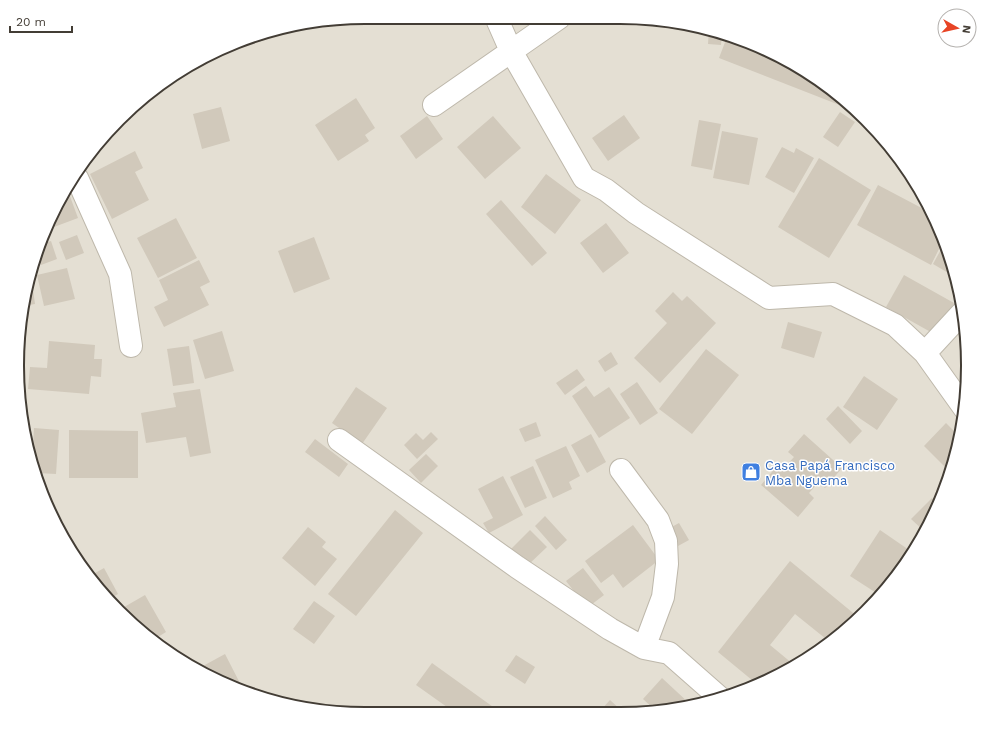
<svg xmlns="http://www.w3.org/2000/svg" width="985" height="731" font-family="'Work Sans',sans-serif">
  <rect width="100%" height="100%" fill="#f1ede5"/>
  <path fill="#e4dfd3" d="M 366,17 L 642,18 L 709,29 L 813,76 L 896,154 L 932,212 L 956,276 L 967,343 L 965,411 L 949,478 L 921,540 L 881,595 L 831,642 L 753,688 L 665,711 L 342,713 L 254,696 L 191,667 L 136,628 L 89,577 L 43,499 L 18,389 L 24,297 L 53,211 L 119,119 L 191,64 L 275,29 Z"/>
  <path fill="#d1c9bb" d="M 709,29 L 722,34 L 721,45 L 708,44 Z
    M 727,37 L 813,76 L 843,103 L 842,106 L 719,58 Z
    M 356,98 L 375,128 L 365,135 L 369,141 L 338,161 L 315,125 Z
    M 221,107 L 230,141 L 202,149 L 193,114 Z
    M 840,112 L 855,122 L 838,147 L 823,137 Z
    M 624,115 L 640,138 L 608,161 L 592,138 Z
    M 427,116 L 443,139 L 416,159 L 400,136 Z
    M 493,116 L 521,148 L 485,179 L 457,147 Z
    M 699,120 L 721,124 L 712,170 L 691,166 Z
    M 722,131 L 758,138 L 749,185 L 713,178 Z
    M 782,147 L 794,153 L 796,148 L 814,158 L 794,193 L 765,177 Z
    M 135,151 L 143,168 L 135,172 L 149,200 L 112,219 L 90,174 Z
    M 819,158 L 871,190 L 829,258 L 778,227 Z
    M 546,174 L 581,200 L 555,234 L 521,207 Z
    M 878,185 L 933,214 L 943,241 L 931,265 L 857,225 Z
    M 68,191 L 78,218 L 46,230 L 53,211 Z
    M 501,200 L 547,253 L 532,266 L 486,214 Z
    M 176,218 L 197,258 L 158,278 L 137,238 Z
    M 606,223 L 629,253 L 603,273 L 580,243 Z
    M 77,235 L 84,253 L 66,260 L 59,242 Z
    M 314,237 L 330,279 L 294,293 L 278,251 Z
    M 51,241 L 57,259 L 41,265 L 38,256 L 42,244 Z
    M 944,244 L 956,276 L 957,278 L 933,264 Z
    M 199,260 L 210,282 L 200,287 L 209,305 L 164,327 L 154,307 L 168,300 L 159,280 Z
    M 67,268 L 75,299 L 44,306 L 37,275 Z
    M 904,275 L 954,303 L 936,335 L 886,307 Z
    M 31,276 L 35,304 L 23,306 L 24,297 Z
    M 673,292 L 682,301 L 687,296 L 716,323 L 660,383 L 634,358 L 667,323 L 655,311 Z
    M 788,322 L 822,332 L 814,358 L 781,348 Z
    M 222,331 L 234,371 L 205,379 L 193,340 Z
    M 49,341 L 95,345 L 94,359 L 102,359 L 101,377 L 91,376 L 89,394 L 28,389 L 30,367 L 47,368 Z
    M 189,346 L 194,383 L 173,386 L 167,349 Z
    M 706,349 L 739,375 L 692,434 L 659,409 Z
    M 611,352 L 618,364 L 605,372 L 598,361 Z
    M 577,369 L 585,380 L 565,395 L 556,383 Z
    M 864,376 L 898,399 L 877,430 L 843,407 Z
    M 637,382 L 658,413 L 640,425 L 620,394 Z
    M 586,386 L 594,397 L 609,387 L 630,418 L 599,438 L 572,396 Z
    M 356,387 L 387,408 L 362,444 L 332,423 Z
    M 200,389 L 211,453 L 190,457 L 186,437 L 146,443 L 141,413 L 176,407 L 173,393 Z
    M 838,406 L 862,431 L 850,444 L 826,419 Z
    M 536,422 L 541,436 L 525,442 L 519,429 Z
    M 946,423 L 959,436 L 951,473 L 924,446 Z
    M 34,428 L 59,430 L 56,474 L 37,473 L 31,445 L 33,445 Z
    M 69,430 L 138,431 L 138,478 L 69,478 Z
    M 431,432 L 438,439 L 417,459 L 404,445 L 416,433 L 423,440 Z
    M 591,434 L 606,462 L 587,473 L 571,445 Z
    M 804,434 L 842,468 L 825,488 L 819,482 L 809,493 L 814,498 L 798,517 L 761,485 L 777,466 L 782,470 L 794,457 L 788,452 Z
    M 315,439 L 348,464 L 339,477 L 305,452 Z
    M 566,446 L 580,476 L 569,482 L 572,489 L 553,498 L 535,460 Z
    M 426,454 L 438,466 L 421,483 L 409,470 Z
    M 533,466 L 547,498 L 525,508 L 510,477 Z
    M 503,476 L 523,515 L 489,533 L 483,523 L 493,518 L 478,489 Z
    M 932,498 L 937,504 L 925,532 L 911,519 Z
    M 395,510 L 423,533 L 356,616 L 328,594 Z
    M 545,516 L 567,540 L 556,550 L 535,526 Z
    M 679,523 L 689,540 L 678,546 L 668,529 Z
    M 633,525 L 659,560 L 623,588 L 613,574 L 601,583 L 585,561 Z
    M 308,527 L 326,542 L 322,547 L 337,559 L 315,586 L 282,558 Z
    M 530,530 L 547,547 L 527,566 L 511,549 Z
    M 880,530 L 912,552 L 881,596 L 850,576 Z
    M 790,561 L 858,617 L 831,643 L 795,614 L 770,645 L 793,664 L 758,685 L 718,652 Z
    M 104,568 L 118,594 L 109,599 L 88,577 Z
    M 583,568 L 604,595 L 587,608 L 566,581 Z
    M 145,595 L 166,632 L 153,640 L 136,628 L 119,610 Z
    M 314,601 L 335,616 L 314,644 L 293,629 Z
    M 225,654 L 244,691 L 207,674 L 203,666 Z
    M 516,655 L 535,667 L 525,684 L 505,671 Z
    M 432,663 L 496,709 L 494,712 L 454,712 L 416,685 Z
    M 662,678 L 690,704 L 665,711 L 656,711 L 643,699 Z
    M 610,700 L 622,711 L 600,711 Z"/>
  <g fill="none" stroke-linecap="round" stroke-linejoin="round">
    <defs>
      <path id="minor" d="M 496,17 L 511,51 L 584,178 L 606,190 L 636,213 L 769,298 L 833,294 L 895,325 L 925,353 L 965,409
        M 434,105 L 559,18
        M 77,178 L 120,274 L 131,346
        M 925,353 L 962,313
        M 339,440 L 517,567 L 610,629 L 644,648 L 669,653 L 719,697
        M 621,470 L 658,520 L 666,541 L 667,564 L 663,597 L 644,648"/>
    </defs>
    <use href="#minor" stroke="#beb8ab" stroke-width="24"/>
    <use href="#minor" stroke="#fff" stroke-width="22"/>
  </g>
  <defs>
    <symbol id="shop-square" viewBox="-11 -11 22 22"><rect x="-9" y="-9" width="18" height="18" rx="4" fill="#3f7fe0" stroke="#fff"/><path d="M-5-2.5h2.3a2.7 3.5 0 0 1 5.4 0H5L5.5 6h-11ZM-1.5-2.5h3a1.5 2.3 0 0 0-3 0Z" fill="#fff"/></symbol>
  </defs>
  <g fill-rule="evenodd">
    <use href="#shop-square" x="740" y="461" width="22" height="22"/>
  </g>
  <g text-anchor="middle" dominant-baseline="central" stroke-width="3" stroke-linejoin="round" paint-order="stroke">
    <g font-size="13" fill="#366cbe" stroke="#fff" text-anchor="start">
      <text x="765" y="465">Casa Papá Francisco<tspan x="765" dy="15">Mba Nguema</tspan></text>
    </g>
  </g>
  <path d="M0 0H985V731H0ZM365 24H620A341 341 0 0 1 961 365V366A341 341 0 0 1 620 707H365A341 341 0 0 1 24 366V365A341 341 0 0 1 365 24Z" fill="#fff" fill-rule="evenodd"/>
  <path fill="none" stroke="#433d35" stroke-width="2" d="M365 24H620A341 341 0 0 1 961 365V366A341 341 0 0 1 620 707H365A341 341 0 0 1 24 366V365A341 341 0 0 1 365 24Z"/>
  <g transform="translate(957 28) rotate(98)"><circle r="19" fill="#ffffff" stroke="#b4b1ae"/>
  <path d="M0-3L7 15L0 10L-7 15Z" fill="#e74425"/>
  <text y="-6" font-size="11" font-weight="bold" text-anchor="middle" fill="#433d35">N</text>
  </g>
  <path d="M10 26v6h62v-6" fill="none" stroke="#433d35" stroke-width="2"/>
  <text x="16" y="26" font-size="12" fill="#433d35" stroke="#ffffff" stroke-width="3" paint-order="stroke">20 m</text>
</svg>
